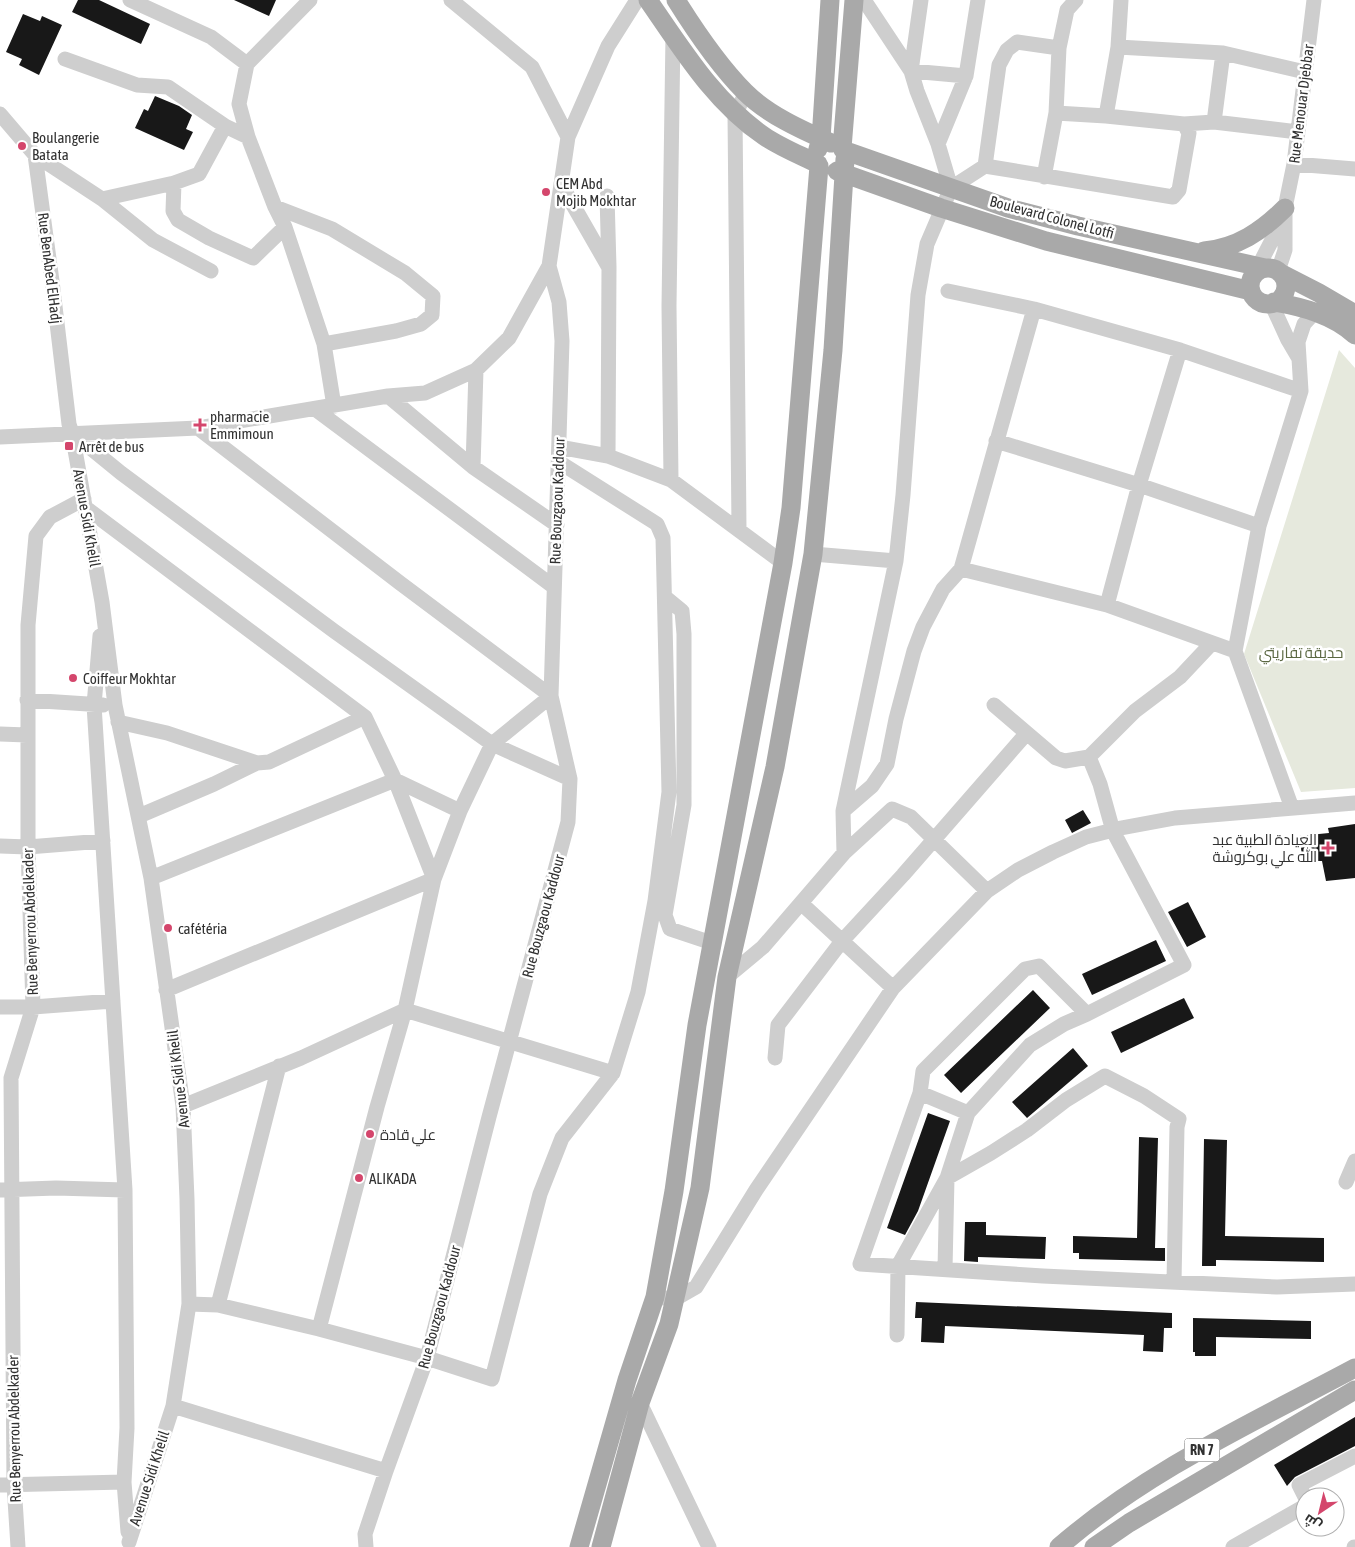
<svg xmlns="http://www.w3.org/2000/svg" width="1355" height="1547" font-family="'Asap Condensed',Cairo,sans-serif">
  <rect width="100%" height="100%" fill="#fff"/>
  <path fill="#e6e9dd" d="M 1339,350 L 1355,368 L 1355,788 L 1301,792 L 1244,654 Z"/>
  <path fill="#181818" d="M 78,0 L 99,0 L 150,24 L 141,44 L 72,12 Z
    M 234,0 L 276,0 L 269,16 Z
    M 23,14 L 40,21 L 42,16 L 62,25 L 39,75 L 19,65 L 22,59 L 6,52 Z
    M 155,96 L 179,106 L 192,115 L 186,129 L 193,132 L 184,150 L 135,128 L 144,109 L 148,111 Z
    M 1083,810 L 1091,823 L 1072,833 L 1065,820 Z
    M 1355,824 L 1355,878 L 1326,881 L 1322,861 L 1303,861 L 1299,836 L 1329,833 L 1328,828 Z
    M 1188,902 L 1206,937 L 1187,947 L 1168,912 Z
    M 1156,940 L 1166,961 L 1092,995 L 1082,974 Z
    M 1033,990 L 1050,1008 L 961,1093 L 944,1075 Z
    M 1184,998 L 1194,1018 L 1121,1053 L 1111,1032 Z
    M 1073,1048 L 1088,1066 L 1027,1118 L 1012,1102 Z
    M 928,1113 L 950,1121 L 918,1211 L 905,1235 L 887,1228 Z
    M 1139,1137 L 1158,1138 L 1155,1248 L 1165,1248 L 1165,1261 L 1079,1259 L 1079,1253 L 1073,1253 L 1073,1236 L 1137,1238 Z
    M 1204,1139 L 1227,1140 L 1225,1236 L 1324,1238 L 1324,1262 L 1216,1260 L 1216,1266 L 1202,1266 Z
    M 965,1222 L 986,1222 L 986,1235 L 1046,1237 L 1045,1259 L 978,1257 L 978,1262 L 964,1261 Z
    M 916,1302 L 1172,1313 L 1172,1328 L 1164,1328 L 1163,1352 L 1143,1351 L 1144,1335 L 945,1326 L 944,1343 L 921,1342 L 922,1318 L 915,1318 Z
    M 1193,1318 L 1311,1321 L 1311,1339 L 1216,1337 L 1216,1356 L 1195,1356 L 1195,1352 L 1193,1352 Z
    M 1355,1417 L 1355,1446 L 1295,1477 L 1287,1486 L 1274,1465 Z"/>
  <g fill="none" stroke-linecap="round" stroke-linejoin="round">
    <path stroke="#cecece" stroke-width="15" d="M 130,0 L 211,37 L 247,64
      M 310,0 L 247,64 L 239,104 L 248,137 L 275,207 L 285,227 L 324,344 L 334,406
      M 451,0 L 532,67 L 568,137
      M 864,0 L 911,71 L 917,91 L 938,144 L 951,188
      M 921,0 L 911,71 L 966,76
      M 1118,47 L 1223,53 L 1305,72
      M 65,59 L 137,85 L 168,87 L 225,126 L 248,137
      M 1056,113 L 1059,48 L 1067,10 L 1076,0
      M 0,114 L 35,155 L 52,281 L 69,424 L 72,433 L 102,602 L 115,705 L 151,878 L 183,1106 L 187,1199 L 189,1304 L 173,1406 L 129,1542
      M 1214,122 L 1223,53
      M 1184,124 L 1214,122 L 1298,132
      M 938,144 L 966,76 L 978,0
      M 35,155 L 102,199 L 174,183 L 199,174 L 225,126
      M 1294,164 L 1355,169
      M 985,166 L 999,65 L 1007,50 L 1017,42 L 1059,48
      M 1044,177 L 1056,113 L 1106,116
      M 174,183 L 173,211 L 178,220 L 209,238 L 253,258 L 285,227
      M 561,184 L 608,266
      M 607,196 L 609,267 L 608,456
      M 102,199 L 153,240 L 211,271
      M 275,207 L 332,229 L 405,273 L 433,296 L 432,315 L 421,324 L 396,331 L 324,344
      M 1278,271 L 1285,250 L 1285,214
      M 1254,275 L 1271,242 L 1285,208 L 1294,164 L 1314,0
      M 948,291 L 1034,309 L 1180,350 L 1301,391
      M 1271,303 L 1288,340 L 1298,357
      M 388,396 L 473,467 L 557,525
      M 315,409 L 554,587
      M 198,428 L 400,583 L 551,696 L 492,744 L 460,811 L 434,879 L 405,1010 L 377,1107 L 319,1329
      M 72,433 L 121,473 L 334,631 L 492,744 L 570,779
      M 0,437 L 198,428 L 388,396 L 425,393 L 476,370 L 509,338 L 549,266 L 568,137 L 608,46 L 637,0
      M 996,441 L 1139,485 L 1259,526
      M 559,447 L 608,456 L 671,480 L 783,563
      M 473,467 L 476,370
      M 671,480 L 669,306 L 673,35
      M 86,508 L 365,717 L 395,780 L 434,879 L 166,990
      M 739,529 L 735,114 L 746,93
      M 813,554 L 896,561
      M 961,569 L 1107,605 L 1235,651
      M 665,597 L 682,611 L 684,634 L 684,805 L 665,915 L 670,929 L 712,943
      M 1107,605 L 1139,485 L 1180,350
      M 100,636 L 94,705 L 125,1190 L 127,1428 L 124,1482 L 128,1532
      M 27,700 L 103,705
      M 994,705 L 1056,758 L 1065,761 L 1089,757 L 1135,711 L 1180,677 L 1212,643
      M 118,722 L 167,733 L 257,763 L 269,762 L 365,717
      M 0,734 L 27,735
      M 1292,808 L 1235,651 L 1259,526 L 1301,391 L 1298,342 L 1304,324 L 1315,312
      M 843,811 L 872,786 L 887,764 L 896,719 L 914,651 L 923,627 L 943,589 L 961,569 L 1034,309
      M 139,816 L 214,784 L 257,763
      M 0,846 L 28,847 L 103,841
      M 844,853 L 843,811 L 896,561 L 903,495 L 918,295 L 927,244 L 951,188 L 985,166 L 1173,197 L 1179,190 L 1189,133 L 1184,124 L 1106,116 L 1118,47 L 1121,0
      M 151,878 L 395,780 L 460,811
      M 802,904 L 893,988
      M 727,977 L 763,947 L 844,853 L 892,809 L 911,817 L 987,891
      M 0,1007 L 33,1007 L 113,1001
      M 1087,1014 L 1039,966 L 1025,969 L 923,1071 L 920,1093 L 860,1264 L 1043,1276 L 1277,1287 L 1355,1284
      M 775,1058 L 778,1025 L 842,941 L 903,875 L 1026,734
      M 920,1093 L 968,1113
      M 183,1106 L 301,1058 L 405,1010 L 613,1073
      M 1346,1182 L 1355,1161
      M 0,1190 L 56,1188 L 125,1190
      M 945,1269 L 947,1178 L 991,1153 L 1027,1130 L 1066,1100 L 1105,1076 L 1144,1096 L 1179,1119 L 1177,1127 L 1174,1282
      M 655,1297 L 675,1299 L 696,1287 L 756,1190 L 893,988 L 987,891 L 1018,870 L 1053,852 L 1086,837 L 1121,828 L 1175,818 L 1355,803
      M 189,1304 L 218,1305 L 319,1329 L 427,1358 L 492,1379 L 540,1194 L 562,1138 L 613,1073 L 638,992 L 655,901 L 669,792 L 663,538 L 657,524 L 559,462
      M 218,1305 L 279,1066
      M 897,1335 L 898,1266 L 947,1178 L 968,1113 L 1030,1045 L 1064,1024 L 1087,1014 L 1184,965 L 1113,831 L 1100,784 L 1089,757
      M 640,1403 L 709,1547
      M 173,1406 L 386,1471
      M 0,1485 L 124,1482
      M 1305,1497 L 1299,1485 L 1355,1456
      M 18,1547 L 14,1484 L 11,1078 L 33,1007 L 28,847 L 28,625 L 36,536 L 50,517 L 84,499
      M 366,1547 L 365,1534 L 386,1471 L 427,1358 L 489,1117 L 568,822 L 570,779 L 551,696 L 562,341 L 559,302 L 549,266
      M 1233,1547 L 1305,1506
      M 1354,1547 L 1355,1547"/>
    <path stroke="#a9a9a9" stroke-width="19" d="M 648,0 C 682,49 714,102 764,136 C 780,147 800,155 818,164
      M 676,0 C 696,32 718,65 745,92 C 768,115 802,130 831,143
      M 842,148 L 854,0
      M 818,149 L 821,139 L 830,0
      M 843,150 L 1008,208 L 1078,226 L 1265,268
      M 837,171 L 941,208 L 1046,241 L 1251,291
      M 1204,251 C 1237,248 1262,231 1285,208
      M1250 286a18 18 0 1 1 36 0a18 18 0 1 1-36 0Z
      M 1280,273 L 1319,293 L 1355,314
      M 1274,302 C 1303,307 1333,315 1355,335
      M 579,1547 L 627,1380 L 655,1297 L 674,1191 L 697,1025 L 783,563 L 791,508 L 819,166
      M 601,1547 L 640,1403 L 669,1324 L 700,1188 L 727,977 L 775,767 L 813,554 L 833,350 L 845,159
      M 1059,1547 C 1146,1471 1254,1422 1355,1368
      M 1094,1547 L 1129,1523 L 1355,1390"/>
  </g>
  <g fill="#d4466c" stroke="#fff" stroke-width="2">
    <circle cx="22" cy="146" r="5"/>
    <circle cx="546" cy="192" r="5"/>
    <path d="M197.5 417.5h5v5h5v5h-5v5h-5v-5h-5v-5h5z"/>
    <rect x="64" y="441" width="10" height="10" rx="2.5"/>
    <circle cx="73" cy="678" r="5"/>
    <path d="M1325.5 840.5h5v5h5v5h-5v5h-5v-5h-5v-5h5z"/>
    <circle cx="168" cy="928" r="5"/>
    <circle cx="370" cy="1134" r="5"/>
    <circle cx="359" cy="1178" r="5"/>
  </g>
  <g text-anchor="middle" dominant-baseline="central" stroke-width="5" stroke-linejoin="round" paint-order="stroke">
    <rect fill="#fff" stroke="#6f6f6f" stroke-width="1" x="1184.5" y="1438.5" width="35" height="23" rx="4"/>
    <g font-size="14" font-weight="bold" fill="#313131">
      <text x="1202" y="1450">RN 7</text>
    </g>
    <g font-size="15" fill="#313131" stroke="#fff">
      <text transform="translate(1301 104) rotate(-83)">Rue Menouar Djebbar</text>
      <text transform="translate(1052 217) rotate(15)">Boulevard Colonel Lotfi</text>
      <text transform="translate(50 268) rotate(83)">Rue BenAbed ElHadj</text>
      <text transform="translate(557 501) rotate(-88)">Rue Bouzgaou Kaddour</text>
      <text transform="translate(87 518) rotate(80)">Avenue Sidi Khelil</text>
      <text transform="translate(543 916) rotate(-75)">Rue Bouzgaou Kaddour</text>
      <text transform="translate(30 922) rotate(-92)">Rue Benyerrou Abdelkader</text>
      <text transform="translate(178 1079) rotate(-97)">Avenue Sidi Khelil</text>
      <text transform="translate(439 1307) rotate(-75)">Rue Bouzgaou Kaddour</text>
      <text transform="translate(14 1429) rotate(-91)">Rue Benyerrou Abdelkader</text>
      <text transform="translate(149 1478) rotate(-72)">Avenue Sidi Khelil</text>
    </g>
    <g font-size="15" fill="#313131" stroke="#fff" text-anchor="start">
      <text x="32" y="137">Boulangerie<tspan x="32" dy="17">Batata</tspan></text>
      <text x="556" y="183">CEM Abd<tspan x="556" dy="17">Mojib Mokhtar</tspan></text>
      <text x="210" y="416">pharmacie<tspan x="210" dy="17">Emmimoun</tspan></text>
      <text x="79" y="446">Arrêt de bus</text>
      <text x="83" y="678">Coiffeur Mokhtar</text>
      <text x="1317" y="839" text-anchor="end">العيادة الطبية عبد<tspan x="1317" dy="17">الله علي بوكروشة</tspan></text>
      <text x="178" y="928">cafétéria</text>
      <text x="380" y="1134">علي قادة</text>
      <text x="369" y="1178">ALIKADA</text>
    </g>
    <g font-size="15" fill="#5b6842" stroke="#fff">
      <text x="1301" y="652">حديقة تفاريتي</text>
    </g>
  </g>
  <g transform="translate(1320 1512) rotate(215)"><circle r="24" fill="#ffffff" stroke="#adadad"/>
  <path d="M0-4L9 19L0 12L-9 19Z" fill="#d4466c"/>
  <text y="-8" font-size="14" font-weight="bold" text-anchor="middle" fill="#313131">ش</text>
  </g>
</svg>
